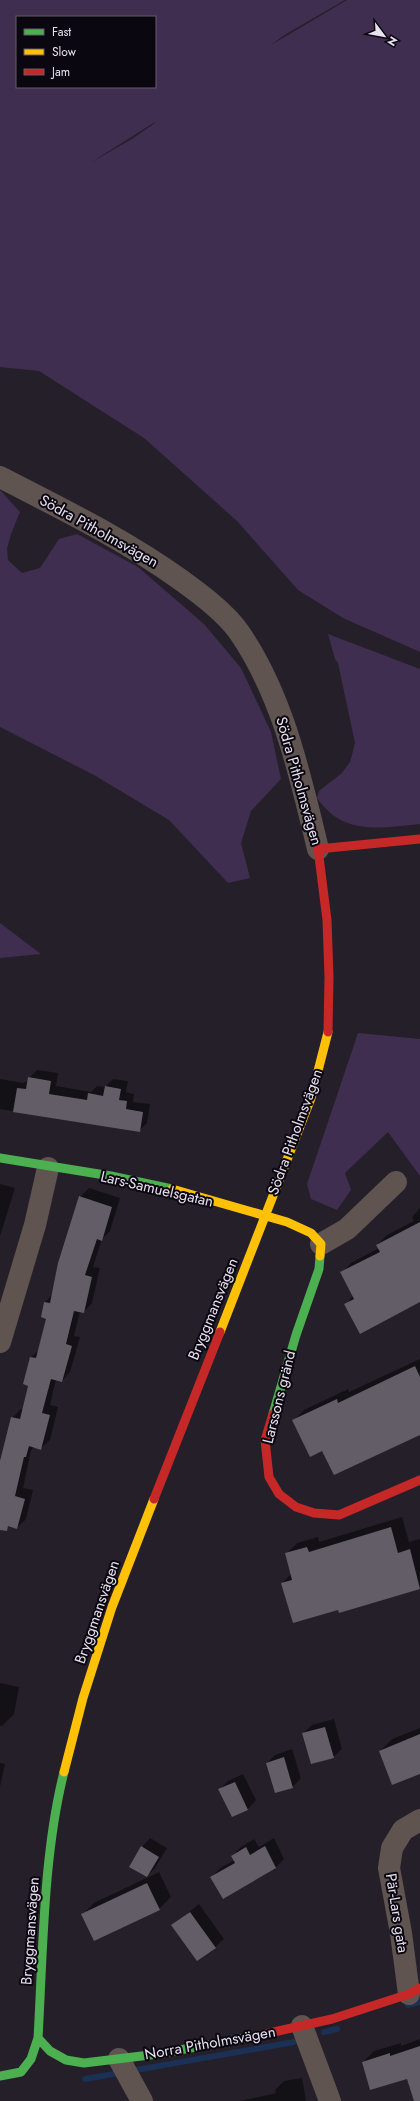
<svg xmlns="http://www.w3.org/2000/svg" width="420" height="2101" font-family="Jost,sans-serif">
  <rect width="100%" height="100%" fill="#251f2a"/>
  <path fill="#3f2e4f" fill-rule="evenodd" d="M 0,0 L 345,0 L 286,34 L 271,45 L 347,0 L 420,0 L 420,652 L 343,618 L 298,590 L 237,521 L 144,438 L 39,371 L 0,367 ZM 17,17 L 155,17 L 155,87 L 17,87 ZM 155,123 L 132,139 L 90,163 L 155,122 Z
    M 0,490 L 20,512 L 11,534 L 7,549 L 8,560 L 22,573 L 40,568 L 59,539 L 77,534 L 138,567 L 204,624 L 241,668 L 271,732 L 281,779 L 251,811 L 241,843 L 250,878 L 228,883 L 169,820 L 94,775 L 0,727 Z
    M 328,634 L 420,669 L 420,824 C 381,828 343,836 317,798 L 319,791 L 342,773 L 350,762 L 353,751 L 355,743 L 338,663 L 335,659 Z
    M 0,923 L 41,954 L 0,958 Z
    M 358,1033 L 420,1039 L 420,1176 L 388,1132 L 345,1173 L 351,1190 L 337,1210 L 311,1199 L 307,1184 Z"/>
  <path fill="#0007" d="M 37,1070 L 58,1073 L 56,1086 L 91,1092 L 97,1086 L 105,1087 L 113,1079 L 128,1081 L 126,1092 L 134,1094 L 133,1102 L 150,1104 L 147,1123 L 139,1131 L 0,1109 L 0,1079 L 23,1083 L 28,1081 L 29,1078 Z
    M 0,1184 L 15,1188 L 0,1236 Z
    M 89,1188 L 120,1198 L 110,1231 L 102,1239 L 93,1267 L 100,1268 L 92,1303 L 84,1312 L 80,1311 L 74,1336 L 80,1337 L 70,1372 L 62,1381 L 56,1379 L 50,1405 L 58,1407 L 50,1440 L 41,1448 L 34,1447 L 31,1450 L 23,1488 L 33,1490 L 26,1519 L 17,1528 L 0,1523 L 0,1464 L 12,1418 L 21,1409 L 23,1410 L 29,1385 L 24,1384 L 31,1357 L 39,1350 L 47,1318 L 42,1317 L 45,1302 L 53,1294 L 80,1197 Z
    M 420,1208 L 420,1301 L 345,1305 L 353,1296 L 341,1273 L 351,1263 L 379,1248 L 377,1245 L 387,1235 L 414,1221 L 412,1217 Z
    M 420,1359 L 420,1434 L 294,1420 L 304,1410 L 348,1389 L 349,1392 Z
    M 402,1517 L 409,1542 L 420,1539 L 420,1588 L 339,1611 L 339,1609 L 282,1583 L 291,1574 L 286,1554 L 297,1543 L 318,1537 L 319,1542 Z
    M 0,1683 L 19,1687 L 14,1714 L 2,1726 L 0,1726 Z
    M 334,1719 L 342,1749 L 333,1757 L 303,1733 L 312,1725 Z
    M 420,1728 L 420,1771 L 380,1751 L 392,1739 Z
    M 292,1749 L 301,1778 L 293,1787 L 267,1763 L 275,1755 Z
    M 0,1763 L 5,1764 L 0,1787 Z
    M 243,1774 L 256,1800 L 248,1809 L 232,1816 L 220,1789 L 228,1781 Z
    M 150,1838 L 167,1848 L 155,1868 L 147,1876 L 142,1847 Z
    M 274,1838 L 284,1859 L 275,1868 L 212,1877 L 220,1868 L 235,1860 L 232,1856 L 241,1847 L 254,1839 L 259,1847 Z
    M 159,1872 L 171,1897 L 159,1909 L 82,1915 L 94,1903 Z
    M 199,1904 L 224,1939 L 215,1947 L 173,1925 Z
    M 420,2039 L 420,2087 L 407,2077 L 363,2062 L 374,2051 L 401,2043 L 401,2046 Z
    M 302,2078 L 306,2101 L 240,2101 L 276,2093 L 275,2090 L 284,2081 Z"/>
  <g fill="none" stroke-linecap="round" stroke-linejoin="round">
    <path stroke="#1a3054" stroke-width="6" d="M 408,2005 L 420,2002
      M 324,2032 L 337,2029
      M 85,2079 L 294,2042"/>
  </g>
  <path fill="#635d68" d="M 28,1077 L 51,1081 L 49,1094 L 87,1100 L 88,1093 L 103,1096 L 105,1086 L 121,1089 L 119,1100 L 127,1101 L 126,1109 L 143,1112 L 140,1132 L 13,1112 L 17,1088 L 26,1089 Z
    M 79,1196 L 112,1207 L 102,1241 L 97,1239 L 85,1275 L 92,1277 L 84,1313 L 74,1311 L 66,1344 L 72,1346 L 62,1382 L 51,1379 L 42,1413 L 50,1415 L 41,1450 L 29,1446 L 26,1457 L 24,1457 L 15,1496 L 25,1499 L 17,1529 L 8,1526 L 7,1531 L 0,1530 L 0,1461 L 11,1417 L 20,1419 L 28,1386 L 23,1384 L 30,1357 L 36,1358 L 46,1319 L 41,1317 L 44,1302 L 50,1303 L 58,1263 Z
    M 420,1222 L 420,1302 L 360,1334 L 344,1304 L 354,1299 L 340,1272 L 380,1252 L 376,1245 Z
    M 415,1366 L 420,1377 L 420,1435 L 334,1475 L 322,1451 L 310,1457 L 292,1420 L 337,1399 L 338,1403 Z
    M 391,1527 L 398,1553 L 410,1549 L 420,1589 L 339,1613 L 338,1610 L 293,1623 L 281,1583 L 292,1580 L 285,1553 L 307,1547 L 309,1552 Z
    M 325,1727 L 334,1758 L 311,1764 L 302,1733 Z
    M 420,1734 L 420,1774 L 392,1785 L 379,1751 Z
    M 284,1757 L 293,1788 L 275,1793 L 266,1763 Z
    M 235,1782 L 248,1810 L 232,1817 L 218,1789 Z
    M 141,1846 L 159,1857 L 147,1877 L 129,1867 Z
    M 265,1846 L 276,1868 L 223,1899 L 210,1877 L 235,1863 L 231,1856 L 246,1847 L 250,1855 Z
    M 147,1883 L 160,1910 L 94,1941 L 81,1914 Z
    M 190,1912 L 216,1948 L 197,1961 L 171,1925 Z
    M 420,2046 L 420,2101 L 414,2101 L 407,2079 L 370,2090 L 362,2062 L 390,2053 L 390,2056 Z"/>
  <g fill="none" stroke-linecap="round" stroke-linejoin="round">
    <path stroke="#5f5450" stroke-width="22" d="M 0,477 C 62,509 124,539 181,580 C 200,594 225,612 239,632 C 283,696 300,775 318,849
      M 321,1244 L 347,1229 L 396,1182
      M 0,1342 L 35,1225 L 48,1168
      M 409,1994 L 401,1933 L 389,1868 L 392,1848 L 403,1830 L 420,1820
      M 302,2026 L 330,2101
      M 119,2059 L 142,2101"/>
    <path stroke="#4caf50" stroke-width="9" d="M 0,1158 L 111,1176 L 172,1189
      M 273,1414 L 296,1335 L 319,1269 L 320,1256
      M 38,2038 L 50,2051 L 66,2060 L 84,2063 L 158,2054 L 256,2036
      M 0,2076 L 21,2072 L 31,2059 L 38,2038 C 43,1953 43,1855 64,1772"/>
    <path stroke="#ffc107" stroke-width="9" d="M 172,1189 L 287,1222 L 311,1233 L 321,1244 L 320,1256
      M 220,1332 L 311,1098 L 328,1032
      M 64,1772 L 83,1698 L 112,1607 L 154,1499"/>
    <path stroke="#c62828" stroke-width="9" d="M 328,1032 L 329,977 L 327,920 L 318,849 L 420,839
      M 273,1414 L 265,1440 L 269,1477 L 279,1494 L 296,1507 L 314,1513 L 339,1515 L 420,1480
      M 154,1499 L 220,1332
      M 256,2036 L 332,2019 L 409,1994 L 420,1988"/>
  </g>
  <g text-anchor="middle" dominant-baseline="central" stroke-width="4" stroke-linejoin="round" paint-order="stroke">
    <g font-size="15" fill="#e8e1f0" stroke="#0b0710">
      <text transform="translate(99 531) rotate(29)">Södra Pitholmsvägen</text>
      <text transform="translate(299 781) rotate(74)">Södra Pitholmsvägen</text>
      <text transform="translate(295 1132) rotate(-70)">Södra Pitholmsvägen</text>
      <text transform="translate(157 1189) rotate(13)">Lars-Samuelsgatan</text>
      <text transform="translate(213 1309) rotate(-68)">Bryggmansvägen</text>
      <text transform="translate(279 1397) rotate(-76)">Larssons gränd</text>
      <text transform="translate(97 1612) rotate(-71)">Bryggmansvägen</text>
      <text transform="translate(397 1913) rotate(81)">Pär-Lars gata</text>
      <text transform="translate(30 1931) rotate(-86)">Bryggmansvägen</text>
      <text transform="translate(210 2043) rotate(-10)">Norra Pitholmsvägen</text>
    </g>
  </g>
  <rect x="16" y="16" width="140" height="72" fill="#0b0710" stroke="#635e6a"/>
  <rect x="24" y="29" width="20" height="6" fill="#4caf50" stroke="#635e6a"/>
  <text x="52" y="36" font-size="12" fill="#e8e1f0">Fast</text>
  <rect x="24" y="49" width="20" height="6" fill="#ffc107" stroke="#635e6a"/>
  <text x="52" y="56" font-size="12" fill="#e8e1f0">Slow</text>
  <rect x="24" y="69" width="20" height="6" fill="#c62828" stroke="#635e6a"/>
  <text x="52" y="76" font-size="12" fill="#e8e1f0">Jam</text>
  <g transform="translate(384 36) rotate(122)" stroke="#0b0710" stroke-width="3" paint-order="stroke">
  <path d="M0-3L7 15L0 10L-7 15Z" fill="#e8e1f0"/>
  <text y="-6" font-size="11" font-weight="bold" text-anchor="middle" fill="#e8e1f0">N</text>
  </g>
</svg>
